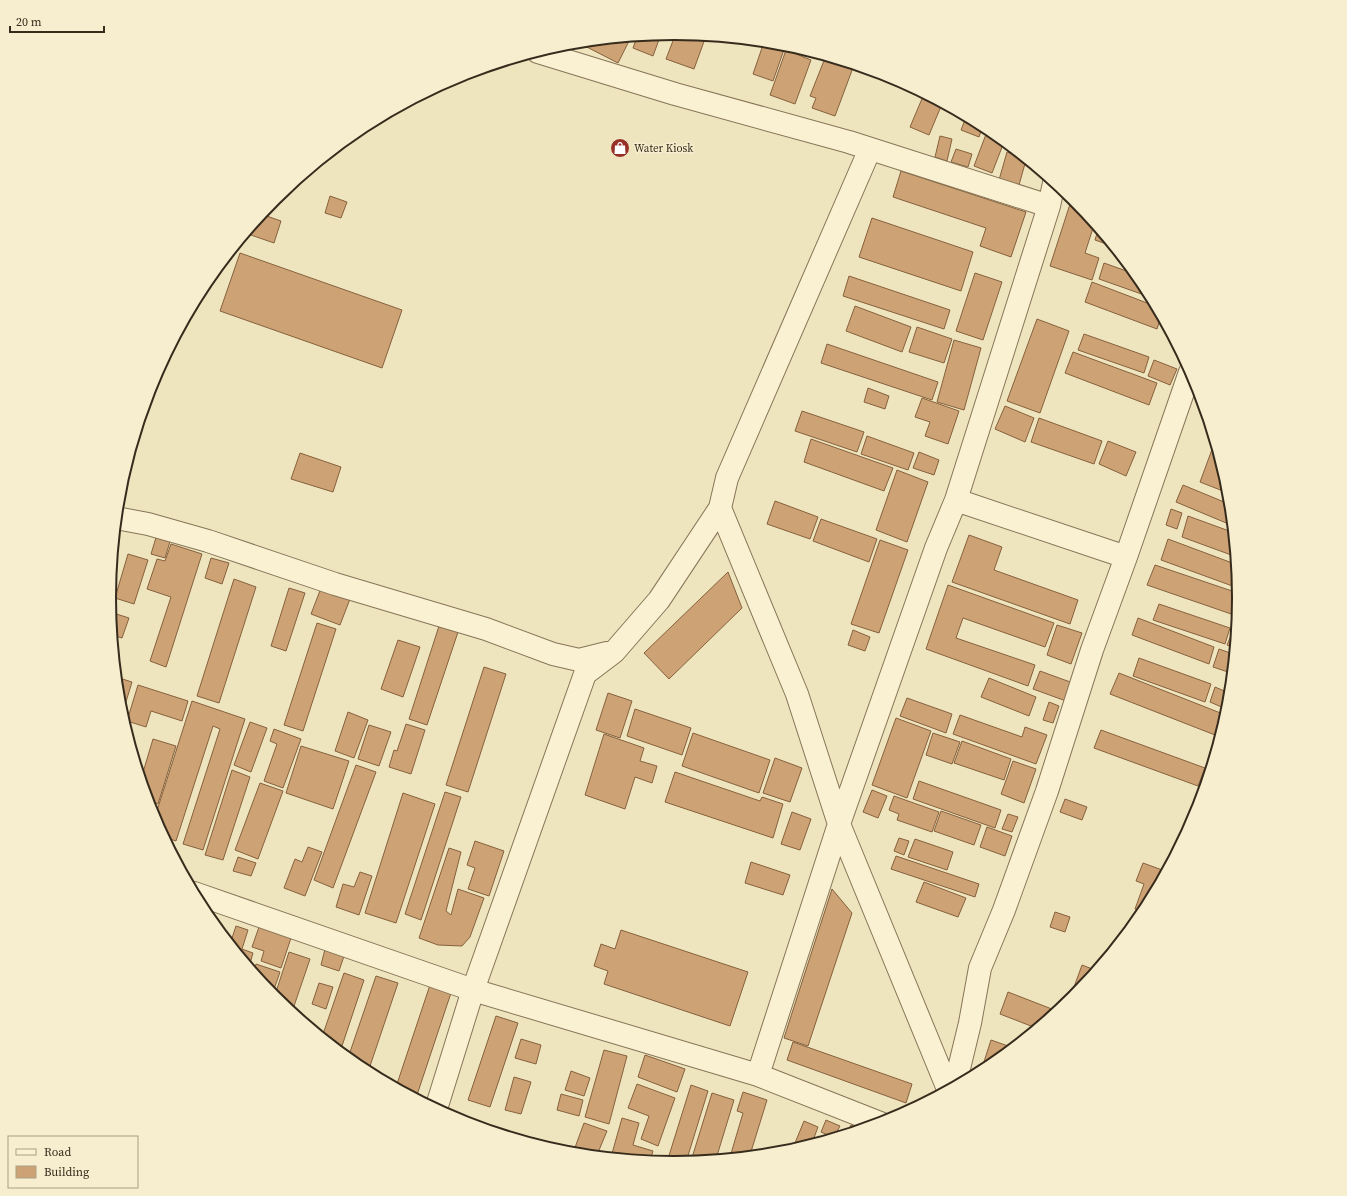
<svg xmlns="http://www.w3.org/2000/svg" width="1347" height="1196" font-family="'Source Serif 4',serif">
  <rect width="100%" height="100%" fill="#eee5bf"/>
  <path fill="#cda274" stroke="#86613d" d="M 676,33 L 706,36 L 694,69 L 666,59 Z
    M 661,34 L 653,56 L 633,48 L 637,37 Z
    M 631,37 L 618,63 L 579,43 L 580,42 Z
    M 764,42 L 786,44 L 773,81 L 753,74 Z
    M 786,50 L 811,60 L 795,104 L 770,95 Z
    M 825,58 L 854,65 L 835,116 L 812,108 L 816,98 L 810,96 Z
    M 924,94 L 942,104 L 929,135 L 910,127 Z
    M 966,117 L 983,126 L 979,137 L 961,130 Z
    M 988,129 L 1004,142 L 992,173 L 974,166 Z
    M 940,136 L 952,139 L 947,161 L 935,157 Z
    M 956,149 L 972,154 L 968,167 L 951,162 Z
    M 1007,152 L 1021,156 L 1026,160 L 1019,185 L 999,180 Z
    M 901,171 L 1026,212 L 1011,257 L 980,246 L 986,228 L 893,197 Z
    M 330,196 L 347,202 L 341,218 L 325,213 Z
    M 1071,201 L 1077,203 L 1094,225 L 1085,253 L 1099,258 L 1092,280 L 1050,266 Z
    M 261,214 L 281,221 L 274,243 L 248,234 L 249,229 Z
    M 872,218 L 973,252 L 961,291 L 859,257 Z
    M 1098,230 L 1112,246 L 1095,240 Z
    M 240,253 L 402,310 L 382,368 L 220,311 Z
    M 1104,263 L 1135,274 L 1150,297 L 1099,279 Z
    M 975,273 L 1002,282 L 983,340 L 956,331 Z
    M 849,276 L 950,310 L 944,329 L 843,296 Z
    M 1092,282 L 1155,306 L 1161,317 L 1157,329 L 1085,302 Z
    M 855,306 L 911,327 L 902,352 L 846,331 Z
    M 1037,319 L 1069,331 L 1040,413 L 1007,401 Z
    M 917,327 L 952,339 L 944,363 L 909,352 Z
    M 1084,334 L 1149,357 L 1144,373 L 1078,350 Z
    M 954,340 L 981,348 L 964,410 L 937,402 Z
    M 827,344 L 938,382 L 932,400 L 821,363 Z
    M 1073,352 L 1157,383 L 1149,405 L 1065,373 Z
    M 1154,360 L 1177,369 L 1170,385 L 1148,376 Z
    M 868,388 L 889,396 L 885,409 L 864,402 Z
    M 922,398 L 959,411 L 948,444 L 925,436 L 930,422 L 915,417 Z
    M 1005,406 L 1034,418 L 1025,442 L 995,429 Z
    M 802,411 L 864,432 L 857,452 L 795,431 Z
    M 1039,418 L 1102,441 L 1094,464 L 1031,442 Z
    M 867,436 L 914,453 L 908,470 L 861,454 Z
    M 811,439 L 893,468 L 884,491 L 804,462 Z
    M 1108,441 L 1136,452 L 1126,476 L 1099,464 Z
    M 1214,444 L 1228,488 L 1228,493 L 1200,482 Z
    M 919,452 L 939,460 L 934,475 L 913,468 Z
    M 300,453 L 341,467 L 333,492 L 291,479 Z
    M 897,470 L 928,482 L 907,542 L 876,530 Z
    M 1183,485 L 1229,504 L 1231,525 L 1176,502 Z
    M 775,501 L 818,517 L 810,539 L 767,524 Z
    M 1171,509 L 1182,513 L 1177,529 L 1166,525 Z
    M 1188,516 L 1232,532 L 1234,556 L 1182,537 Z
    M 821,519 L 877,539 L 869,562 L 813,541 Z
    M 158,531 L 172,535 L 165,558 L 151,554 Z
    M 969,535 L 1002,547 L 994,570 L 1078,600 L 1070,624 L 952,582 Z
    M 1168,539 L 1235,564 L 1238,588 L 1161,560 Z
    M 880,540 L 908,550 L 879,633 L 851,624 Z
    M 171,544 L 202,554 L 166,667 L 150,661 L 171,597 L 147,589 L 157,559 L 165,561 Z
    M 128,554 L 148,560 L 134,604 L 115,598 Z
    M 211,558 L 229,563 L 222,584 L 205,578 Z
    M 1155,565 L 1238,593 L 1237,616 L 1147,585 Z
    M 728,572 L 742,608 L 669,679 L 644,653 Z
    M 234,579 L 256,587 L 219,703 L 197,696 Z
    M 948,585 L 1054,623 L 1045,647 L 963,618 L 956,638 L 1035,665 L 1028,686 L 926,649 Z
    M 289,588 L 305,593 L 286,651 L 271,646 Z
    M 321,588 L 350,599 L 340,625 L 311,614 Z
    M 1159,604 L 1230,628 L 1225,644 L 1153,620 Z
    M 110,612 L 129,618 L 122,638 L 112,635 Z
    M 1138,618 L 1214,647 L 1209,664 L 1132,635 Z
    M 317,623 L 336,629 L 303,731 L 284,725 Z
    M 1057,625 L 1082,633 L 1071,664 L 1047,655 Z
    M 439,626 L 458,632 L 427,725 L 409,719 Z
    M 1234,628 L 1236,628 L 1234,648 L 1227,645 Z
    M 853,630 L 870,637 L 865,651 L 848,645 Z
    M 398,640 L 420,647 L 403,697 L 381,689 Z
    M 1219,649 L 1233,654 L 1231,673 L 1213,667 Z
    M 1139,658 L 1211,684 L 1205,702 L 1133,676 Z
    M 484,667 L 506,674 L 468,792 L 446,785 Z
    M 1040,671 L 1073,683 L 1066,701 L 1033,689 Z
    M 1119,673 L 1223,714 L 1215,735 L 1110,694 Z
    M 116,677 L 132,682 L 122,715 L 119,708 Z
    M 989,678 L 1036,697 L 1029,716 L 981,697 Z
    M 138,685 L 188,701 L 182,721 L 151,711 L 146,727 L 127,721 Z
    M 1215,687 L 1229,693 L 1226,709 L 1210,702 Z
    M 608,693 L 632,701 L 620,738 L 596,730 Z
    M 907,698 L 952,714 L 946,733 L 900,716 Z
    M 192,701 L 245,719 L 203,850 L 183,844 L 220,729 L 213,726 L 176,841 L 164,837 L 154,820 Z
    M 1049,702 L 1059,706 L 1053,723 L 1043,720 Z
    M 635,709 L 691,728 L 682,755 L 627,736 Z
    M 348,712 L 368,720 L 354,758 L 335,751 Z
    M 960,715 L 1022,737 L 1025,727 L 1047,735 L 1036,764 L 953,734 Z
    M 896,718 L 931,731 L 907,798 L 872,785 Z
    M 250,722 L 267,728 L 251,772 L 234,765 Z
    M 406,724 L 425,730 L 411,774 L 389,767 L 394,750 L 397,751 Z
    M 369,725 L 391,732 L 379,766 L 358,759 Z
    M 274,729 L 301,739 L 283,788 L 264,781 L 277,744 L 270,741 Z
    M 1101,730 L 1205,768 L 1198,786 L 1094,748 Z
    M 693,733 L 770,760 L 759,793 L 682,766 Z
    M 933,733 L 960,742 L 952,764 L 926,755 Z
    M 604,734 L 644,748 L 640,761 L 657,766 L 652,783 L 635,777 L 625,809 L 585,795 Z
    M 153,739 L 176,746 L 158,804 L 147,800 L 141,779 Z
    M 962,741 L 1011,759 L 1004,780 L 954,763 Z
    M 301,746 L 349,761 L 333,809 L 286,793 Z
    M 775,758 L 802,768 L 790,802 L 763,793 Z
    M 1013,761 L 1036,769 L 1024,803 L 1001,794 Z
    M 356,765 L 376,772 L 333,888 L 314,880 Z
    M 232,770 L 250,777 L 223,860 L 205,855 Z
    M 675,772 L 760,801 L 762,797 L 783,804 L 773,838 L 665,802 Z
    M 919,781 L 1001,810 L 995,828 L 913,799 Z
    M 260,783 L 283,791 L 258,859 L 235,850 Z
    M 872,790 L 887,796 L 878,818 L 863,812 Z
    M 445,792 L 461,797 L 421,920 L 405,914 Z
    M 403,793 L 435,804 L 396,923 L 365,913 Z
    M 894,796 L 939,812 L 932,832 L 897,820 L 899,814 L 889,810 Z
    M 1065,799 L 1087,807 L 1082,820 L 1060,812 Z
    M 941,811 L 981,825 L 974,845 L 934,831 Z
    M 792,812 L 811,819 L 800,850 L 781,844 Z
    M 1008,814 L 1018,817 L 1012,832 L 1002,829 Z
    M 987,827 L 1012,836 L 1005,856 L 980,847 Z
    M 899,838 L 909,841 L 904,855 L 894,851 Z
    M 915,839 L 953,852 L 947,870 L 908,857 Z
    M 475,841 L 504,851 L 489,896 L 468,889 L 475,868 L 467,865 Z
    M 308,847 L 322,852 L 305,896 L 284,888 L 295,859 L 302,862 Z
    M 449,848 L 461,852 L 446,911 L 451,915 L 458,889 L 484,898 L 470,937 L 462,946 L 438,945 L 419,938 Z
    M 896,856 L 979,884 L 975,897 L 891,869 Z
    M 238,857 L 256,863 L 251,876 L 233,871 Z
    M 751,862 L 790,875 L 783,895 L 745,883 Z
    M 1143,863 L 1165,871 L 1143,912 L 1135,909 L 1144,884 L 1136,881 Z
    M 360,872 L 372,876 L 359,915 L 336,907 L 343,884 L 354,887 Z
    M 924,882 L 966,898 L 958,917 L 916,902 Z
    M 832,889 L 852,913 L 808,1046 L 784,1038 Z
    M 1055,912 L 1070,917 L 1065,932 L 1050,927 Z
    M 236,926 L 248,930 L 242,949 L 253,953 L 249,967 L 230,944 Z
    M 259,927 L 291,938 L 281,968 L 261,961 L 264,951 L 252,947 Z
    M 621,930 L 748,972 L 730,1026 L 604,984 L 608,971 L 594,966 L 601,944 L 615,949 Z
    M 325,949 L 344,956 L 339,971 L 321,965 Z
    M 289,952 L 310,959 L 292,1012 L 274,998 Z
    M 256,964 L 280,972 L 272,995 L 253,972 Z
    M 1082,965 L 1095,970 L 1072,998 L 1070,998 Z
    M 344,973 L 364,980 L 340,1052 L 322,1037 Z
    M 376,976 L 398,983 L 368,1072 L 348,1058 Z
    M 319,983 L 333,987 L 326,1009 L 312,1004 Z
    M 430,985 L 451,993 L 416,1098 L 396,1087 Z
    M 1008,992 L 1057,1011 L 1036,1028 L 1000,1014 Z
    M 496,1016 L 518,1023 L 490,1107 L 468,1100 Z
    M 521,1039 L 541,1045 L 536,1064 L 515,1058 Z
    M 991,1040 L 1011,1047 L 1010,1049 L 981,1071 Z
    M 793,1042 L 912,1084 L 906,1103 L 787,1060 Z
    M 604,1050 L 627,1056 L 609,1124 L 585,1117 Z
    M 645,1055 L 685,1069 L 677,1092 L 638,1077 Z
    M 571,1071 L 590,1078 L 584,1096 L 565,1090 Z
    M 514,1077 L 531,1082 L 521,1114 L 505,1110 Z
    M 637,1084 L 675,1098 L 658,1146 L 641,1139 L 649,1116 L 628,1108 Z
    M 691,1085 L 708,1091 L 686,1162 L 667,1162 Z
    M 743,1092 L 767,1100 L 750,1155 L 730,1157 L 743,1113 L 737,1111 Z
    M 712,1093 L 734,1100 L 716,1159 L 691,1161 Z
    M 561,1094 L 583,1100 L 579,1116 L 557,1110 Z
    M 622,1118 L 639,1123 L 633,1145 L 653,1151 L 650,1161 L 611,1157 Z
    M 826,1120 L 840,1126 L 834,1137 L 832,1137 L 821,1132 Z
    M 804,1121 L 818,1127 L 812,1143 L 803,1146 L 795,1143 Z
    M 584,1123 L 607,1131 L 597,1155 L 573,1153 Z
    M 851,1125 L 860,1129 L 847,1133 Z
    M 789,1145 L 798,1148 L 787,1151 Z"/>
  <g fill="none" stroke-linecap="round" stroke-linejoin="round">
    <defs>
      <path id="minor" d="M 538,52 L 675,94 L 849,142 L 1049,206
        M 870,149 L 727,478 L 720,508 L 797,694 L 839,824 L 948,1089
        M 956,500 L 1126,557
        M 116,518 L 148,524 L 208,541 L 335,584 L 486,629 L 553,654 L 579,660 L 607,653
        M 194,893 L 473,990 L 758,1075 L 880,1123
        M 758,1075 L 839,824 L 936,548 L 956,500 L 1049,206 L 1054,183
        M 955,1085 L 970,1023 L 980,968 L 1004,910 L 1047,791 L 1092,650 L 1126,557 L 1190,372
        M 436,1109 L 473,990 L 585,674 L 614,652 L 659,600 L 720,508"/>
    </defs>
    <use href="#minor" stroke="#877557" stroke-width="24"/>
    <use href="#minor" stroke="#f9f1d2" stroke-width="22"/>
  </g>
  <defs>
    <symbol id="shop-disc" viewBox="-11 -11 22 22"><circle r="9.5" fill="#973126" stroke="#f6eece"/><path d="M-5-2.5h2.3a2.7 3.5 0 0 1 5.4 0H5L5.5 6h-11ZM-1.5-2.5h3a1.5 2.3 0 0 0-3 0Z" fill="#fff"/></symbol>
  </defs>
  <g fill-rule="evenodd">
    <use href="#shop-disc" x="609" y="137" width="22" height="22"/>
  </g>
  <g text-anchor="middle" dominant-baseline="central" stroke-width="3" stroke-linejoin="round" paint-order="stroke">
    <g font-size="11" fill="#362b1c" stroke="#f6eece" text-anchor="start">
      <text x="634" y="148">Water Kiosk</text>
    </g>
  </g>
  <path d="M0 0H1347V1196H0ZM116 598a558 558 0 1 1 1116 0a558 558 0 1 1-1116 0Z" fill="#f6eece" fill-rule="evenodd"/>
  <path fill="none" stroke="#362b1c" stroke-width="2" d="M116 598a558 558 0 1 1 1116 0a558 558 0 1 1-1116 0Z"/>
  <rect x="8" y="1136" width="130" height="52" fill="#f6eece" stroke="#a9a087"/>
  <rect x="16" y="1149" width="20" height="6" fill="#f9f1d2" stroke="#a9a087"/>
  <text x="44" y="1156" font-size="12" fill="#362b1c">Road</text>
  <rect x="16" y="1166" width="20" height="12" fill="#cda274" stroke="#a9a087"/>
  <text x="44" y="1176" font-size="12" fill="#362b1c">Building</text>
  <path d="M10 26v6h94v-6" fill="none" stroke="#362b1c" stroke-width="2"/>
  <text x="16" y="26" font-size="12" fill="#362b1c" stroke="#f6eece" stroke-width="3" paint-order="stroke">20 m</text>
</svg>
